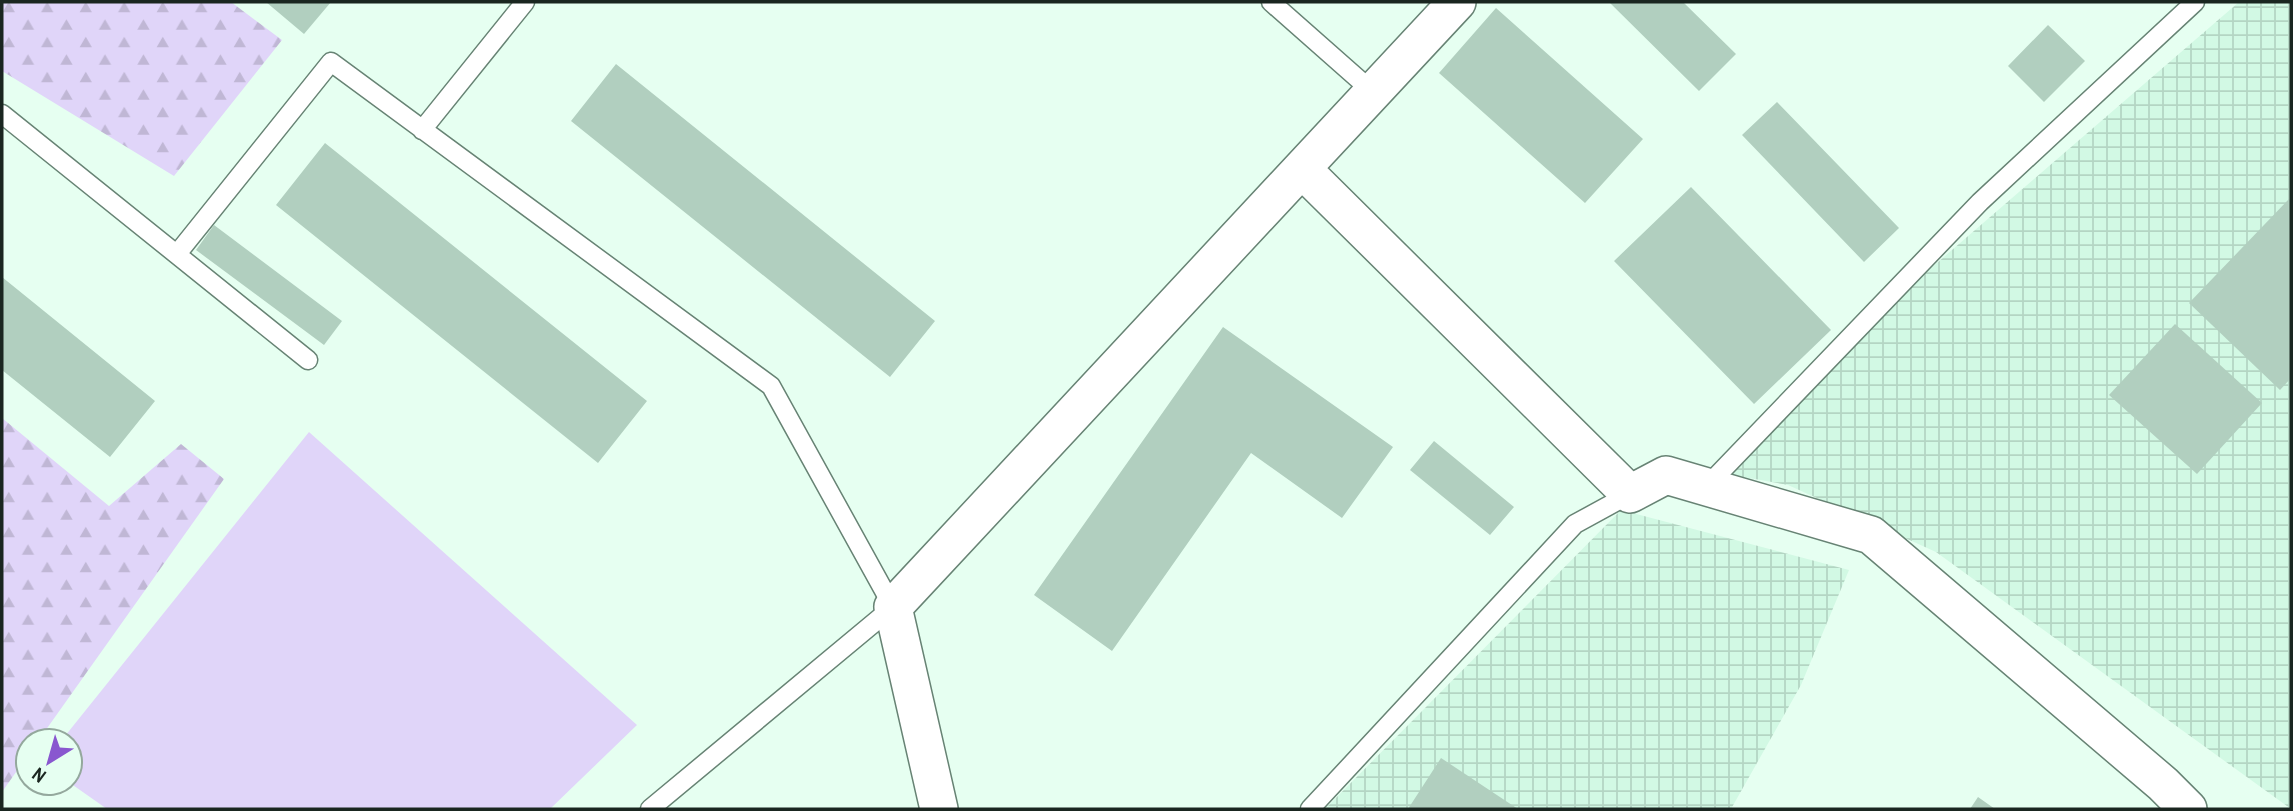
<svg xmlns="http://www.w3.org/2000/svg" width="2293" height="811" font-family="'Archivo Narrow',sans-serif">
  <defs>
    <pattern id="industrial-grid" width="8" height="8" patternUnits="userSpaceOnUse" patternTransform="scale(1.75)"><rect width="8" height="8" fill="#d2f9e4"/><path d="M0 4h8M4 0v8" fill="none" stroke="#b4d5c3"/></pattern>
    <pattern id="forest-firs" width="22" height="20" patternUnits="userSpaceOnUse" patternTransform="scale(1.75)"><rect width="22" height="20" fill="#e0d5f9"/><path d="M5 1l3.5 6h-7zM16 11l3.5 6h-7z" fill="#c0b7d5"/></pattern>
  </defs>
  <rect width="100%" height="100%" fill="#e6fff1"/>
  <path fill="url(#industrial-grid)" d="M 2239,2 L 2291,2 L 2291,809 L 1936,552 L 1788,485 L 1721,473 L 1886,307 Z
    M 1621,510 L 1849,570 L 1801,685 L 1731,809 L 1325,809 Z"/>
  <path fill="url(#forest-firs)" d="M 2,2 L 231,2 L 282,40 L 174,176 L 2,71 Z
    M 2,418 L 109,506 L 181,444 L 224,479 L 38,741 L 28,741 L 28,755 L 2,792 Z"/>
  <path fill="#e0d5f9" d="M 309,432 L 637,725 L 550,809 L 107,809 L 70,783 L 70,741 L 61,741 Z"/>
  <path fill="#b1cfbf" d="M 266,2 L 331,2 L 304,34 Z
    M 1609,2 L 1683,2 L 1736,54 L 1699,91 Z
    M 1496,8 L 1643,139 L 1585,203 L 1439,73 Z
    M 2048,25 L 2085,61 L 2044,102 L 2008,66 Z
    M 616,64 L 935,321 L 890,377 L 571,121 Z
    M 1777,102 L 1899,228 L 1864,262 L 1742,135 Z
    M 325,143 L 647,401 L 598,463 L 276,205 Z
    M 1691,187 L 1831,330 L 1754,404 L 1614,261 Z
    M 2289,199 L 2291,201 L 2291,378 L 2280,390 L 2189,303 Z
    M 214,225 L 342,321 L 324,345 L 196,250 Z
    M 2,277 L 155,401 L 110,457 L 2,370 Z
    M 2175,324 L 2262,403 L 2197,474 L 2109,395 Z
    M 1223,327 L 1393,447 L 1342,518 L 1251,453 L 1112,651 L 1034,595 Z
    M 1434,441 L 1514,507 L 1490,535 L 1410,470 Z
    M 1441,758 L 1518,809 L 1408,809 Z
    M 1978,797 L 1995,809 L 1970,809 Z"/>
  <g fill="none" stroke-linecap="round" stroke-linejoin="round">
    <defs>
      <path id="service" d="M 1271,2 L 1373,92
        M 2,114 L 308,360
        M 422,130 L 525,2
        M 177,254 L 331,62 L 771,386 L 893,607 L 650,809
        M 1706,487 L 1980,202 L 2195,2
        M 1310,809 L 1575,524 L 1630,494"/>
      <path id="minor" d="M 1302,169 L 1630,494 L 1666,475 L 1871,535 L 2163,784 L 2188,809
        M 939,809 L 893,607 L 1457,2"/>
    </defs>
    <use href="#service" stroke="#678374" stroke-width="21"/>
    <use href="#minor" stroke="#678374" stroke-width="40"/>
    <use href="#service" stroke="#fff" stroke-width="18"/>
    <use href="#minor" stroke="#fff" stroke-width="37"/>
  </g>
  <rect width="2293" height="811" fill="none" stroke="#1a2620" stroke-width="7"/>
  <g transform="translate(49 762) rotate(217)"><circle r="33" fill="#e6fff1" stroke="#94a89d" stroke-width="2"/>
  <path d="M0-5L12 26L0 18L-12 26Z" fill="#8957cf"/>
  <text y="-10" font-size="19" font-weight="bold" text-anchor="middle" fill="#1a2620">N</text>
  </g>
</svg>
